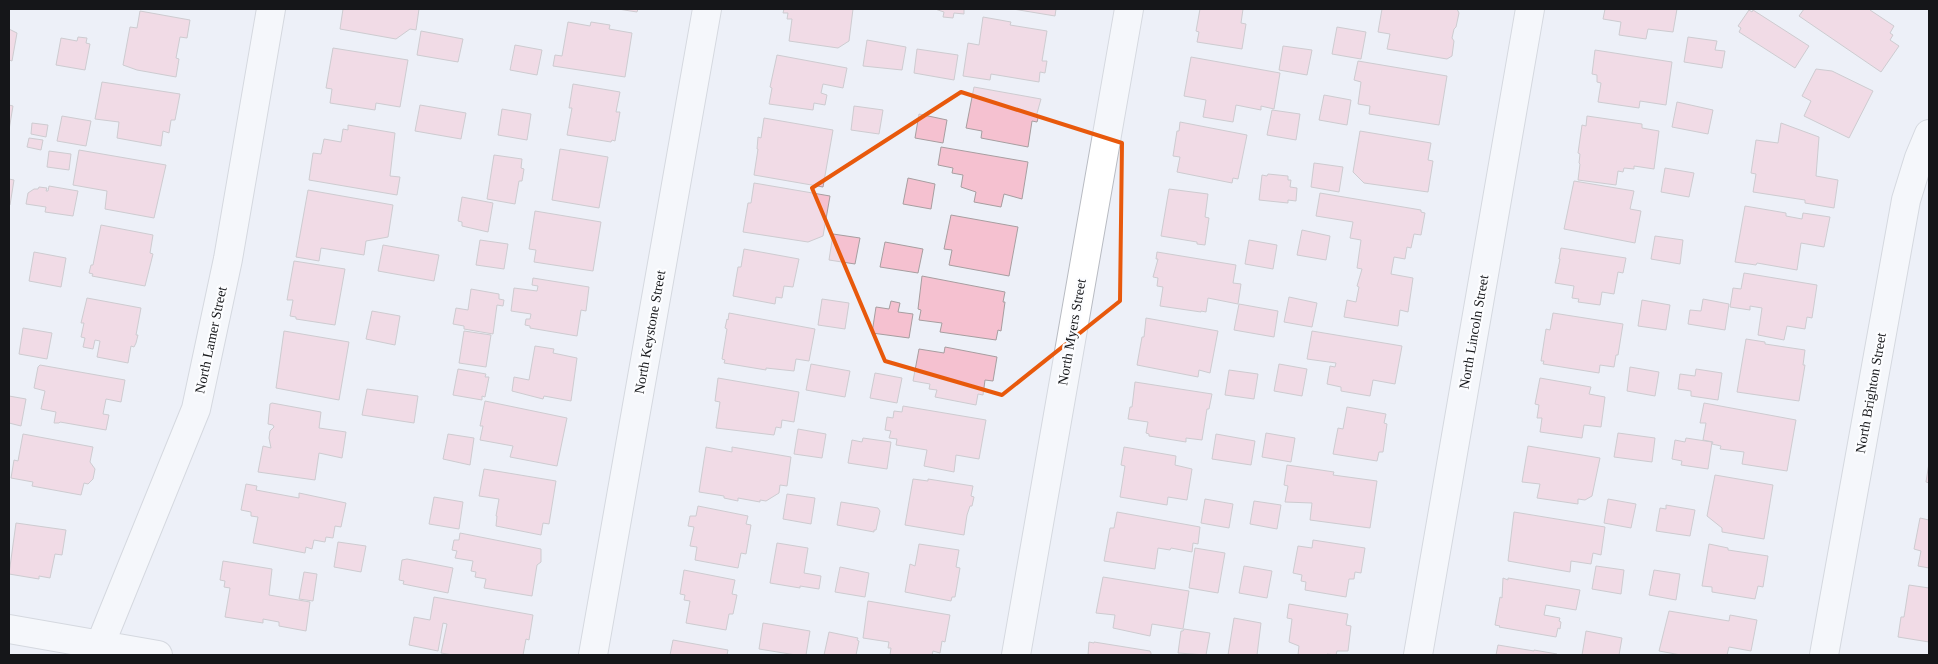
<svg xmlns="http://www.w3.org/2000/svg" width="1938" height="664" font-family="'Times New Roman',serif">
  <rect width="100%" height="100%" fill="#edf0f8"/>
  <path fill="#f5c1d0" stroke="#a79ea0" d="M 343,9 L 419,9 L 416,30 L 410,29 L 396,39 L 340,29 Z
    M 618,9 L 638,9 L 637,12 Z
    M 784,9 L 853,9 L 849,41 L 838,48 L 789,41 L 792,19 L 787,19 L 788,13 L 783,13 Z
    M 935,9 L 964,9 L 964,14 L 954,13 L 953,18 L 943,17 L 944,12 Z
    M 1013,9 L 1056,9 L 1055,16 Z
    M 1200,9 L 1243,9 L 1241,23 L 1246,24 L 1242,49 L 1197,42 L 1199,32 L 1196,31 Z
    M 1382,9 L 1457,9 L 1459,13 L 1456,27 L 1454,29 L 1452,38 L 1454,41 L 1452,56 L 1447,59 L 1387,49 L 1390,34 L 1378,32 Z
    M 1605,9 L 1677,9 L 1673,32 L 1648,29 L 1646,39 L 1619,35 L 1621,22 L 1603,19 Z
    M 1804,9 L 1871,9 L 1870,10 L 1894,26 L 1890,33 L 1893,35 L 1890,40 L 1899,46 L 1881,72 L 1799,16 Z
    M 1749,10 L 1752,12 L 1753,10 L 1809,46 L 1795,68 L 1739,32 L 1741,28 L 1738,26 Z
    M 140,11 L 190,20 L 187,38 L 180,37 L 176,58 L 179,59 L 176,77 L 137,70 L 123,65 L 130,27 L 137,28 Z
    M 983,17 L 1011,22 L 1010,25 L 1047,31 L 1042,61 L 1047,61 L 1045,73 L 1040,72 L 1039,82 L 991,74 L 990,80 L 963,76 L 968,43 L 979,45 Z
    M 568,22 L 590,26 L 591,22 L 610,25 L 609,29 L 632,33 L 625,77 L 553,66 L 555,55 L 562,56 Z
    M 1337,27 L 1366,32 L 1361,59 L 1332,54 Z
    M 9,29 L 17,33 L 12,61 L 9,60 Z
    M 421,31 L 463,39 L 458,62 L 417,55 Z
    M 78,37 L 87,38 L 86,43 L 90,44 L 85,70 L 56,65 L 61,38 L 77,41 Z
    M 1688,37 L 1717,41 L 1715,50 L 1725,51 L 1722,68 L 1684,62 Z
    M 867,40 L 906,47 L 902,70 L 863,66 Z
    M 515,45 L 542,50 L 537,75 L 510,70 Z
    M 1283,46 L 1312,50 L 1307,75 L 1279,70 Z
    M 333,48 L 408,60 L 400,107 L 376,103 L 375,110 L 330,103 L 332,89 L 326,88 Z
    M 917,49 L 958,55 L 954,80 L 914,73 Z
    M 1595,50 L 1672,62 L 1666,105 L 1640,101 L 1639,108 L 1598,102 L 1601,83 L 1597,82 L 1597,75 L 1592,74 Z
    M 777,55 L 847,68 L 843,88 L 823,84 L 821,93 L 827,95 L 825,105 L 814,103 L 813,110 L 769,104 L 772,88 L 770,87 Z
    M 1191,57 L 1280,73 L 1274,109 L 1261,106 L 1261,110 L 1236,105 L 1233,122 L 1203,117 L 1206,100 L 1184,96 Z
    M 1358,61 L 1447,76 L 1439,125 L 1369,114 L 1370,106 L 1358,104 L 1361,82 L 1354,80 Z
    M 1816,69 L 1832,71 L 1873,91 L 1849,138 L 1804,116 L 1811,101 L 1802,96 Z
    M 102,82 L 180,94 L 175,120 L 171,120 L 169,133 L 163,131 L 161,146 L 117,138 L 119,122 L 95,119 Z
    M 573,84 L 620,92 L 616,112 L 620,112 L 615,141 L 612,140 L 611,142 L 567,135 L 572,108 L 569,108 Z
    M 974,87 L 1041,99 L 1036,117 L 1038,118 L 1037,122 L 1032,121 L 1028,147 L 981,138 L 982,131 L 966,128 Z
    M 1324,95 L 1351,100 L 1347,125 L 1319,120 Z
    M 1677,102 L 1713,110 L 1708,134 L 1672,127 Z
    M 9,105 L 13,106 L 9,130 Z
    M 420,105 L 466,113 L 461,139 L 415,131 Z
    M 854,106 L 883,110 L 879,134 L 851,130 Z
    M 502,109 L 531,114 L 527,140 L 498,135 Z
    M 1272,110 L 1300,114 L 1296,140 L 1267,135 Z
    M 919,114 L 947,120 L 943,143 L 915,138 Z
    M 62,116 L 91,121 L 86,146 L 57,141 Z
    M 1587,116 L 1642,124 L 1642,128 L 1659,131 L 1654,169 L 1634,166 L 1634,169 L 1624,168 L 1623,172 L 1618,171 L 1616,185 L 1578,180 L 1580,164 L 1579,163 L 1580,154 L 1578,153 L 1582,125 L 1586,126 Z
    M 764,118 L 833,130 L 823,187 L 754,175 L 758,149 L 757,149 L 758,137 L 761,138 Z
    M 1180,122 L 1247,135 L 1238,179 L 1233,178 L 1232,183 L 1177,172 L 1180,157 L 1173,156 L 1177,131 L 1179,131 Z
    M 32,123 L 48,125 L 46,137 L 31,134 Z
    M 1781,123 L 1819,137 L 1816,176 L 1838,180 L 1834,208 L 1805,203 L 1805,200 L 1753,192 L 1756,174 L 1751,173 L 1756,140 L 1778,143 Z
    M 348,125 L 395,133 L 390,176 L 400,177 L 397,195 L 309,180 L 313,153 L 321,154 L 324,139 L 341,142 L 343,129 L 348,130 Z
    M 1360,131 L 1431,143 L 1428,160 L 1433,161 L 1428,192 L 1364,183 L 1353,172 Z
    M 29,138 L 43,140 L 41,150 L 27,147 Z
    M 941,147 L 1028,162 L 1022,199 L 1004,194 L 1001,207 L 974,202 L 976,192 L 961,187 L 963,175 L 952,173 L 953,168 L 938,165 Z
    M 560,149 L 608,157 L 599,208 L 552,200 Z
    M 79,150 L 166,165 L 154,218 L 105,209 L 107,191 L 73,185 Z
    M 49,151 L 71,154 L 69,170 L 47,167 Z
    M 494,155 L 522,159 L 521,168 L 524,169 L 522,181 L 519,181 L 515,204 L 487,199 Z
    M 1314,163 L 1343,167 L 1339,192 L 1311,187 Z
    M 1665,168 L 1694,173 L 1689,197 L 1661,192 Z
    M 1268,174 L 1288,176 L 1288,180 L 1291,180 L 1290,187 L 1297,188 L 1296,201 L 1288,200 L 1288,203 L 1259,200 L 1262,175 L 1267,176 Z
    M 908,178 L 935,184 L 931,209 L 903,204 Z
    M 9,179 L 14,180 L 10,205 L 9,205 Z
    M 1574,181 L 1634,191 L 1630,209 L 1641,211 L 1635,243 L 1564,229 Z
    M 754,183 L 830,196 L 823,236 L 808,242 L 743,232 L 748,203 L 751,203 Z
    M 49,186 L 78,191 L 73,216 L 45,212 L 46,207 L 26,204 L 28,193 L 34,189 L 38,189 L 39,187 L 47,188 L 46,191 L 48,191 Z
    M 1169,189 L 1208,194 L 1205,217 L 1209,218 L 1205,245 L 1197,244 L 1197,242 L 1161,236 Z
    M 308,190 L 393,205 L 388,237 L 366,241 L 364,255 L 321,248 L 319,261 L 296,257 Z
    M 1320,193 L 1421,210 L 1421,212 L 1425,213 L 1421,235 L 1414,234 L 1411,248 L 1407,247 L 1405,259 L 1394,257 L 1391,274 L 1413,278 L 1408,312 L 1400,310 L 1398,326 L 1344,317 L 1347,300 L 1356,302 L 1359,287 L 1357,286 L 1362,269 L 1357,268 L 1361,240 L 1350,238 L 1353,222 L 1316,216 Z
    M 462,197 L 493,203 L 488,232 L 462,226 L 462,222 L 458,221 Z
    M 1745,206 L 1786,213 L 1786,216 L 1802,219 L 1803,213 L 1830,217 L 1824,247 L 1801,243 L 1797,270 L 1757,263 L 1756,265 L 1735,262 Z
    M 535,211 L 601,222 L 593,271 L 534,262 L 536,250 L 529,249 Z
    M 951,215 L 1018,227 L 1009,276 L 949,265 L 952,250 L 944,249 Z
    M 101,225 L 153,235 L 150,253 L 153,254 L 145,286 L 92,276 L 93,274 L 89,273 L 91,265 L 93,265 Z
    M 1302,230 L 1330,236 L 1326,260 L 1297,255 Z
    M 833,234 L 860,238 L 855,264 L 829,260 Z
    M 1655,236 L 1683,240 L 1680,264 L 1651,259 Z
    M 480,240 L 508,244 L 504,269 L 476,265 Z
    M 1249,240 L 1277,245 L 1273,269 L 1245,264 Z
    M 885,242 L 923,249 L 918,273 L 880,267 Z
    M 383,245 L 439,255 L 434,281 L 378,271 Z
    M 1561,248 L 1626,258 L 1623,273 L 1618,272 L 1614,294 L 1602,292 L 1600,305 L 1578,302 L 1579,299 L 1572,298 L 1574,286 L 1555,283 L 1560,259 L 1559,259 Z
    M 744,249 L 799,259 L 793,287 L 784,286 L 782,298 L 776,297 L 775,304 L 733,296 L 738,267 L 741,267 Z
    M 34,252 L 66,258 L 61,287 L 29,281 Z
    M 1157,252 L 1236,265 L 1233,283 L 1241,284 L 1238,304 L 1208,298 L 1206,312 L 1201,311 L 1201,312 L 1160,306 L 1163,287 L 1157,286 L 1158,278 L 1153,277 L 1158,259 L 1156,259 Z
    M 294,261 L 345,269 L 335,325 L 296,319 L 296,317 L 290,316 L 293,300 L 287,300 Z
    M 1744,273 L 1817,285 L 1812,318 L 1807,317 L 1805,329 L 1787,326 L 1784,340 L 1758,335 L 1762,308 L 1750,306 L 1750,310 L 1730,307 L 1733,288 L 1741,289 Z
    M 922,276 L 1005,292 L 1003,302 L 1005,302 L 1001,331 L 998,330 L 996,340 L 940,332 L 942,323 L 919,320 L 921,310 L 918,309 Z
    M 533,278 L 589,287 L 586,311 L 581,310 L 577,336 L 530,328 L 530,326 L 525,325 L 526,319 L 530,319 L 531,314 L 511,311 L 514,288 L 537,291 L 538,286 L 532,285 Z
    M 471,289 L 499,294 L 499,299 L 504,300 L 503,306 L 497,305 L 493,334 L 464,329 L 464,326 L 453,324 L 456,308 L 468,310 Z
    M 1289,297 L 1317,303 L 1312,327 L 1284,322 Z
    M 87,298 L 141,308 L 136,335 L 138,335 L 136,343 L 134,347 L 131,346 L 128,363 L 97,357 L 100,341 L 95,340 L 93,349 L 83,347 L 85,338 L 81,337 L 84,323 L 81,323 Z
    M 822,299 L 849,303 L 845,329 L 818,325 Z
    M 1703,299 L 1729,304 L 1725,330 L 1688,324 L 1690,310 L 1701,311 Z
    M 1642,300 L 1670,305 L 1666,330 L 1638,326 Z
    M 891,301 L 900,303 L 898,312 L 913,314 L 909,338 L 872,333 L 876,307 L 889,309 Z
    M 1239,304 L 1278,311 L 1274,337 L 1234,330 Z
    M 372,311 L 400,316 L 395,345 L 366,339 Z
    M 729,313 L 815,329 L 809,361 L 796,359 L 794,371 L 766,368 L 766,370 L 724,363 L 725,360 L 722,359 L 727,329 L 725,328 L 727,319 L 728,320 Z
    M 1553,313 L 1623,324 L 1618,355 L 1616,355 L 1614,367 L 1600,365 L 1599,373 L 1543,364 L 1544,361 L 1541,361 L 1546,329 L 1550,330 Z
    M 1146,318 L 1218,331 L 1210,373 L 1199,370 L 1198,377 L 1137,365 L 1142,337 L 1144,337 Z
    M 23,328 L 52,333 L 47,359 L 19,354 Z
    M 284,331 L 349,342 L 339,400 L 276,388 Z
    M 464,331 L 491,335 L 486,367 L 459,363 Z
    M 1312,331 L 1402,346 L 1395,384 L 1373,380 L 1370,396 L 1341,391 L 1341,387 L 1327,384 L 1330,366 L 1335,367 L 1336,363 L 1307,359 Z
    M 1746,339 L 1765,342 L 1765,344 L 1805,350 L 1803,365 L 1805,365 L 1799,401 L 1737,392 Z
    M 535,346 L 554,349 L 553,353 L 577,358 L 571,401 L 544,396 L 543,399 L 512,391 L 514,377 L 529,380 Z
    M 945,347 L 997,357 L 993,381 L 985,380 L 983,395 L 978,394 L 976,405 L 935,397 L 937,390 L 929,389 L 930,384 L 913,381 L 919,349 L 944,353 Z
    M 811,364 L 850,371 L 845,397 L 806,390 Z
    M 1279,364 L 1307,369 L 1302,396 L 1274,391 Z
    M 40,365 L 125,380 L 121,402 L 106,399 L 103,414 L 109,415 L 106,430 L 60,422 L 59,423 L 54,423 L 56,412 L 41,409 L 45,391 L 34,388 L 38,367 Z
    M 1630,367 L 1659,372 L 1655,396 L 1627,391 Z
    M 458,369 L 486,374 L 485,377 L 489,377 L 485,397 L 482,396 L 482,400 L 453,395 Z
    M 1696,369 L 1722,373 L 1718,400 L 1691,396 L 1691,391 L 1678,389 L 1680,374 L 1695,376 Z
    M 1229,370 L 1258,374 L 1254,399 L 1225,395 Z
    M 875,373 L 902,378 L 897,403 L 870,398 Z
    M 718,378 L 799,392 L 794,422 L 782,420 L 781,428 L 776,427 L 774,435 L 716,428 L 720,402 L 715,401 Z
    M 1540,378 L 1591,387 L 1589,394 L 1605,397 L 1601,427 L 1584,425 L 1582,438 L 1540,432 L 1542,418 L 1537,418 L 1539,405 L 1535,404 Z
    M 1135,382 L 1212,394 L 1209,409 L 1207,409 L 1202,440 L 1186,438 L 1186,442 L 1149,436 L 1149,434 L 1146,433 L 1148,422 L 1128,419 L 1130,407 L 1132,407 Z
    M 367,389 L 418,396 L 414,423 L 362,415 Z
    M 9,396 L 26,399 L 21,426 L 9,423 Z
    M 485,401 L 567,418 L 557,466 L 510,457 L 513,446 L 480,440 L 483,426 L 480,426 Z
    M 272,403 L 321,412 L 319,428 L 346,432 L 342,458 L 319,453 L 315,480 L 258,472 L 263,446 L 271,448 L 269,438 L 270,431 L 274,427 L 273,425 L 268,424 L 270,404 Z
    M 1704,403 L 1796,420 L 1787,471 L 1742,464 L 1744,452 L 1720,449 L 1721,446 L 1712,444 L 1713,442 L 1703,440 L 1706,423 L 1700,423 Z
    M 903,406 L 986,420 L 979,459 L 956,455 L 954,472 L 924,466 L 927,450 L 896,445 L 897,439 L 889,438 L 891,431 L 885,430 L 887,417 L 893,418 L 894,411 L 902,412 Z
    M 1347,407 L 1386,414 L 1384,423 L 1387,424 L 1383,452 L 1379,452 L 1377,461 L 1333,454 L 1338,428 L 1343,429 Z
    M 798,429 L 826,434 L 822,458 L 794,454 Z
    M 1266,433 L 1295,438 L 1291,462 L 1262,457 Z
    M 1618,433 L 1655,438 L 1652,462 L 1614,457 Z
    M 23,434 L 93,447 L 90,462 L 95,469 L 93,479 L 88,484 L 84,483 L 81,495 L 32,486 L 33,482 L 11,478 L 14,460 L 18,461 Z
    M 448,434 L 474,438 L 470,465 L 443,459 Z
    M 1216,434 L 1255,441 L 1251,465 L 1212,459 Z
    M 863,438 L 891,442 L 887,469 L 848,463 L 852,440 L 862,442 Z
    M 1686,438 L 1712,442 L 1708,469 L 1681,465 L 1682,461 L 1672,459 L 1675,440 L 1685,442 Z
    M 1528,446 L 1600,458 L 1592,496 L 1585,500 L 1578,499 L 1578,504 L 1537,498 L 1540,484 L 1522,482 Z
    M 706,447 L 732,452 L 732,447 L 791,457 L 787,486 L 780,485 L 779,493 L 766,501 L 760,500 L 760,502 L 738,498 L 738,501 L 724,498 L 724,496 L 699,492 Z
    M 1124,447 L 1176,456 L 1175,465 L 1192,469 L 1187,500 L 1168,497 L 1167,505 L 1120,497 L 1125,466 L 1121,465 Z
    M 1929,463 L 1929,483 L 1926,482 Z
    M 1287,465 L 1334,472 L 1333,475 L 1377,481 L 1370,528 L 1310,520 L 1312,503 L 1285,502 L 1288,486 L 1284,485 Z
    M 484,469 L 556,481 L 549,524 L 543,523 L 541,535 L 496,526 L 497,516 L 496,516 L 499,499 L 479,496 Z
    M 1715,475 L 1773,485 L 1764,539 L 1722,532 L 1722,528 L 1707,516 Z
    M 913,479 L 928,481 L 928,479 L 973,486 L 971,496 L 974,497 L 972,506 L 970,506 L 967,515 L 964,535 L 905,525 Z
    M 246,484 L 257,486 L 256,490 L 299,498 L 299,493 L 346,503 L 341,527 L 335,526 L 333,538 L 326,537 L 325,542 L 314,540 L 312,549 L 306,547 L 305,553 L 253,543 L 258,517 L 251,516 L 251,512 L 241,510 Z
    M 787,494 L 815,498 L 811,524 L 783,519 Z
    M 434,497 L 463,502 L 459,529 L 429,524 Z
    M 1205,499 L 1233,504 L 1229,528 L 1201,523 Z
    M 1608,499 L 1636,504 L 1631,528 L 1604,523 Z
    M 1254,501 L 1281,505 L 1277,529 L 1250,524 Z
    M 841,502 L 878,508 L 880,511 L 876,530 L 874,530 L 874,532 L 837,525 Z
    M 1666,505 L 1695,510 L 1690,536 L 1656,531 L 1660,508 L 1666,509 Z
    M 698,506 L 748,516 L 746,524 L 751,525 L 746,554 L 741,553 L 738,568 L 695,560 L 697,547 L 690,546 L 694,527 L 688,526 L 690,516 L 696,516 Z
    M 1117,512 L 1200,527 L 1198,544 L 1193,543 L 1192,552 L 1171,548 L 1170,550 L 1158,548 L 1155,569 L 1104,561 L 1110,528 L 1114,528 Z
    M 1514,512 L 1605,527 L 1601,555 L 1593,553 L 1591,564 L 1571,561 L 1570,572 L 1508,561 Z
    M 1920,518 L 1929,520 L 1929,568 L 1918,566 L 1921,551 L 1914,549 Z
    M 16,523 L 66,530 L 62,555 L 55,554 L 50,578 L 39,576 L 39,579 L 9,574 Z
    M 460,533 L 541,549 L 541,562 L 537,565 L 532,596 L 484,588 L 486,579 L 475,577 L 476,572 L 471,571 L 473,561 L 455,558 L 457,551 L 452,550 L 454,540 L 459,540 Z
    M 1313,540 L 1365,548 L 1361,573 L 1355,572 L 1354,579 L 1349,579 L 1346,597 L 1305,590 L 1306,582 L 1301,581 L 1302,575 L 1293,573 L 1298,546 L 1312,548 Z
    M 338,542 L 366,546 L 361,572 L 334,567 Z
    M 777,543 L 808,548 L 804,573 L 821,576 L 819,589 L 800,586 L 800,588 L 770,583 Z
    M 919,544 L 959,550 L 956,567 L 960,568 L 955,597 L 952,597 L 951,601 L 905,592 L 910,564 L 915,566 Z
    M 1709,544 L 1728,548 L 1728,550 L 1768,556 L 1763,587 L 1758,586 L 1755,599 L 1712,592 L 1712,587 L 1702,586 Z
    M 1195,548 L 1225,553 L 1218,593 L 1189,588 Z
    M 407,559 L 453,568 L 448,593 L 403,584 L 404,581 L 399,580 L 402,560 Z
    M 223,561 L 272,569 L 269,595 L 310,602 L 306,631 L 279,626 L 279,622 L 263,619 L 263,623 L 225,617 L 230,588 L 224,587 L 225,581 L 220,580 Z
    M 1244,566 L 1272,571 L 1267,598 L 1239,593 Z
    M 1596,566 L 1624,570 L 1621,594 L 1592,589 Z
    M 840,567 L 869,573 L 865,597 L 835,592 Z
    M 684,570 L 735,580 L 732,594 L 737,595 L 733,614 L 729,614 L 726,630 L 686,623 L 690,601 L 684,600 L 685,595 L 680,594 Z
    M 1654,570 L 1680,574 L 1676,600 L 1649,595 Z
    M 304,572 L 317,574 L 313,601 L 299,599 Z
    M 1103,577 L 1189,591 L 1183,629 L 1152,624 L 1150,636 L 1113,628 L 1115,615 L 1096,613 Z
    M 1503,578 L 1508,580 L 1508,578 L 1580,590 L 1576,610 L 1546,605 L 1544,615 L 1560,618 L 1559,621 L 1561,622 L 1560,629 L 1558,628 L 1556,637 L 1499,627 L 1500,626 L 1495,625 L 1500,597 L 1502,598 Z
    M 1909,585 L 1929,588 L 1929,642 L 1898,637 L 1901,617 L 1904,617 Z
    M 434,597 L 533,615 L 529,640 L 526,639 L 523,655 L 453,655 L 441,653 L 447,624 L 443,623 L 438,651 L 409,645 L 414,617 L 430,620 Z
    M 868,601 L 950,615 L 945,642 L 942,641 L 940,653 L 933,651 L 932,655 L 890,655 L 891,648 L 888,648 L 889,642 L 863,638 Z
    M 1289,604 L 1348,614 L 1346,625 L 1351,626 L 1348,651 L 1337,651 L 1336,655 L 1327,654 L 1327,655 L 1298,655 L 1299,646 L 1289,642 L 1292,619 L 1287,618 Z
    M 1669,611 L 1729,621 L 1730,615 L 1757,620 L 1751,651 L 1729,647 L 1727,655 L 1681,655 L 1659,651 Z
    M 1234,618 L 1261,623 L 1257,655 L 1228,655 Z
    M 763,623 L 810,631 L 806,655 L 796,655 L 759,649 Z
    M 1184,629 L 1210,633 L 1206,655 L 1178,653 L 1181,631 L 1183,631 Z
    M 1586,631 L 1622,638 L 1619,655 L 1582,655 Z
    M 829,632 L 858,638 L 857,640 L 859,641 L 856,655 L 824,655 Z
    M 673,640 L 728,650 L 727,655 L 670,655 Z
    M 1089,642 L 1094,643 L 1094,642 L 1150,651 L 1151,653 L 1151,655 L 1088,655 Z
    M 1498,645 L 1534,651 L 1534,650 L 1557,654 L 1556,655 L 1496,655 Z"/>
  <g fill="none" stroke-linecap="round" stroke-linejoin="round">
    <defs>
      <path id="minor" d="M 9,629 L 158,655
        M 98,655 L 100,645 L 196,409 L 228,259 L 271,9
        M 593,655 L 707,9
        M 1016,655 L 1129,9
        M 1418,655 L 1530,9
        M 1824,655 L 1906,200 L 1919,158 L 1929,134"/>
    </defs>
    <use href="#minor" stroke="#b8bbc2" stroke-width="30"/>
    <use href="#minor" stroke="#fff" stroke-width="28"/>
  </g>
  <path d="M0 0H1938V664H0ZM 961,92 L 1122,143 L 1120,301 L 1002,395 L 885,361 L 812,188 Z" fill="#edf0f8" fill-opacity=".55" fill-rule="evenodd"/>
  <path fill="none" stroke="#e8590c" stroke-width="4" stroke-linejoin="round" d="M 961,92 L 1122,143 L 1120,301 L 1002,395 L 885,361 L 812,188 Z"/>
  <g text-anchor="middle" dominant-baseline="central" stroke-width="4.5" stroke-linejoin="round" paint-order="stroke">
    <g font-size="14" fill="#151619" stroke="#fcfdff">
      <text transform="translate(650 332) rotate(-80)">North Keystone Street</text>
      <text transform="translate(1072 332) rotate(-80)">North Myers Street</text>
      <text transform="translate(1474 332) rotate(-80)">North Lincoln Street</text>
      <text transform="translate(211 340) rotate(-78)">North Lamer Street</text>
      <text transform="translate(1871 393) rotate(-80)">North Brighton Street</text>
    </g>
  </g>
  <rect width="1938" height="664" fill="none" stroke="#151619" stroke-width="20"/>
</svg>
